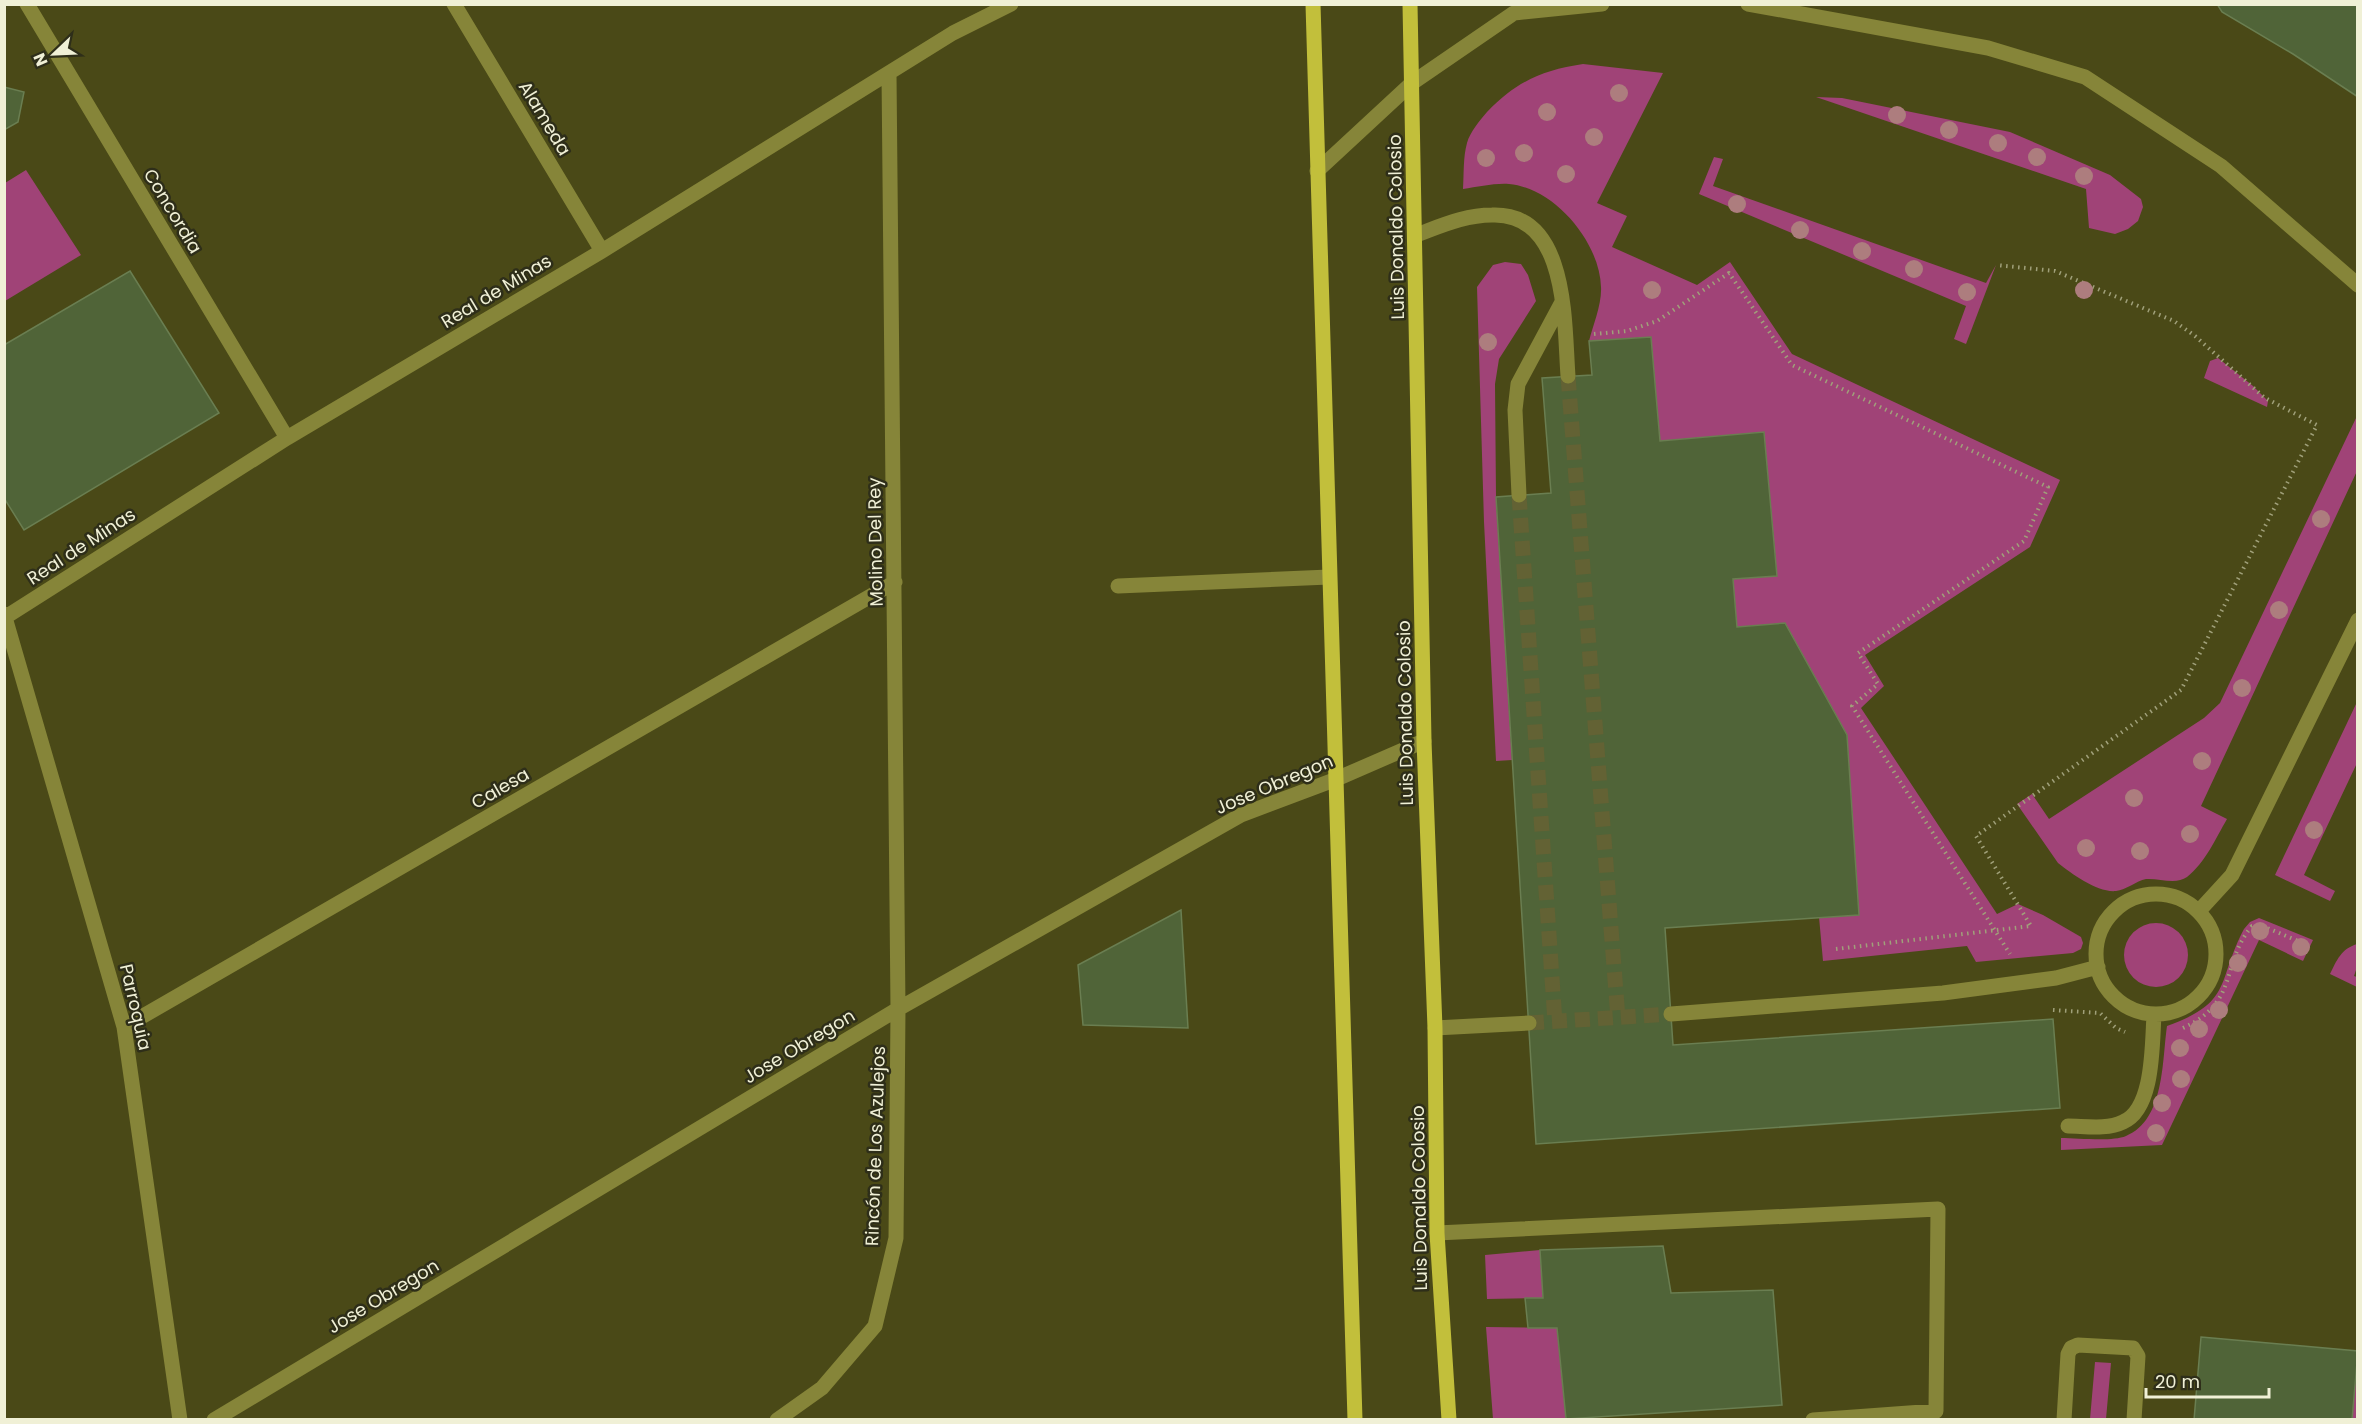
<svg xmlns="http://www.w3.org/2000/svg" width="2362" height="1424" font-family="Poppins,sans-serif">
  <rect width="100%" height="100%" fill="#4a4917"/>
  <path fill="#a04377" d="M 1583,64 L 1663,73 L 1597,203 L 1627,216 L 1612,247 L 1697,285 L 1730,262 L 1792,354 L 2060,480 L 2030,547 L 1865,655 L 1884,686 L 1861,708 L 1997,914 L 2018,904 L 2043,915 L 2081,937 L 2083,943 L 2081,949 L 2073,953 L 1976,962 L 1967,946 L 1823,961 L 1819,917 L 1859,914 L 1847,735 L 1785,623 L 1737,627 L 1733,579 L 1777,575 L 1764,432 L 1660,441 L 1651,337 L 1589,341 C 1593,325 1602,304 1601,287 C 1600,243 1555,188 1509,184 C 1494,183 1478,187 1463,189 C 1464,174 1463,157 1467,143 C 1470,132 1480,120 1487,112 C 1516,82 1542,70 1583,64 Z
    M 1816,97 L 1842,98 L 2010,132 L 2110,175 L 2141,199 L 2143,207 L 2138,221 L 2128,229 L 2115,234 L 2089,228 L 2086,189 Z
    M 1714,157 L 1723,159 L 1713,186 L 1986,283 L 1996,265 L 1966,344 L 1954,339 L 1966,306 L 1699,194 Z
    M 26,170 L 81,255 L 5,301 L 5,183 Z
    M 1505,262 L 1521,264 L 1528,275 L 1536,301 L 1499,359 L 1495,384 L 1496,497 L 1512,760 L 1496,761 L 1484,522 L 1477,287 L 1493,265 Z
    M 2218,358 L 2253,386 L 2268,401 L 2267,407 L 2204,378 L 2210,361 Z
    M 2357,416 L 2357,471 L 2201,806 L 2227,819 C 2216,838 2205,863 2187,877 C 2176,885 2159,878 2146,879 C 2136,881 2126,890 2116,891 C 2098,893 2072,874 2058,863 L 2017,804 L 2032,794 L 2049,819 L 2204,718 L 2220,703 Z
    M 2357,702 L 2357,763 L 2304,875 L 2335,891 L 2330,901 L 2275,875 Z
    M 2259,918 L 2313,940 L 2303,961 L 2259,940 L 2162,1145 L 2061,1150 L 2061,1138 C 2078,1138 2112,1142 2126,1136 C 2165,1120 2162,1060 2167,1026 C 2234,1002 2216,982 2244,929 L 2250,922 Z
    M2124 955a32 32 0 1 1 64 0a32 32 0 1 1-64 0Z
    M 2357,944 L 2357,967 L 2354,976 L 2357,977 L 2357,987 L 2330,974 C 2337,960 2341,949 2357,944 Z
    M 1540,1250 L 1543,1298 L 1487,1299 L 1485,1255 Z
    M 1486,1327 L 1557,1328 L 1566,1419 L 1493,1419 Z
    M 2357,1353 L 2357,1419 L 2352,1419 Z
    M 2095,1362 L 2111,1363 L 2106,1419 L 2090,1419 Z"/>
  <path fill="#506438" stroke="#6a7e51" stroke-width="1.5" d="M 2217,4 L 2358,4 L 2358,97 L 2293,54 L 2222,12 Z
    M 4,87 L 24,92 L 18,122 L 4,130 Z
    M 130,271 L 219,413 L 24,530 L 4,498 L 4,345 Z
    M 1651,337 L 1660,441 L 1764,432 L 1777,576 L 1733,579 L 1737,627 L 1785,623 L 1847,735 L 1859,915 L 1665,928 L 1673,1045 L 2053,1019 L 2060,1108 L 1536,1144 L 1496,497 L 1551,493 L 1542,378 L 1592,375 L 1589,341 Z
    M 1181,910 L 1188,1028 L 1083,1025 L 1078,965 Z
    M 1663,1246 L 1671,1293 L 1773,1290 L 1782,1405 L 1566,1419 L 1557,1328 L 1528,1328 L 1525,1298 L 1543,1298 L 1540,1250 Z
    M 2201,1337 L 2358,1351 L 2352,1420 L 2194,1420 Z"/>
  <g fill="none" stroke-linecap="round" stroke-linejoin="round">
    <path stroke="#636234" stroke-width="15" stroke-dasharray="15 8" stroke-linecap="butt" d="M 1568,376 L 1618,1018
      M 1519,495 L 1555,1022
      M 1529,1023 L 1671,1014"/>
    <path stroke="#a0a07a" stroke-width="4" stroke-dasharray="1.5 4.5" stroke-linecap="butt" d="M 1594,334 L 1627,331 L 1657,321 L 1729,273 L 1792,365 L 2048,487 L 2024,541 L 1858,653 L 1878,684 L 1852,706 L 2010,954
      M 1836,949 L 2031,926 L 1976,836 L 2181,690 L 2317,425 L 2265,398 L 2195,336 L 2174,321 L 2055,271 L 1996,265
      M 2053,1010 L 2100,1013 L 2116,1028 L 2125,1032
      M 2183,1028 C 2240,1002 2220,964 2252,926 L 2260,925 L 2310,946"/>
    <path stroke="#868539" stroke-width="15" d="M 27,4 L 287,438
      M 454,4 L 602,251
      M 1748,4 L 1988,48 L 2085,77 L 2221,166 L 2358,285
      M 1317,171 L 1412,83 L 1514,13 L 1602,4
      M 1416,235 C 1441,226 1465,215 1492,215 C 1569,212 1564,324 1568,376
      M 1519,495 L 1515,410 L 1518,384 L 1562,302
      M 1118,586 L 1329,577
      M 4,614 L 124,1027 L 180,1420
      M 4,618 L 287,438 L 602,251 L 953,33 L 1011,4
      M2096 954a60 60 0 1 1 120 0a60 60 0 1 1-120 0Z
      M 2199,911 L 2232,875 L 2358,620
      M 1671,1014 L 1943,993 L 2056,978 L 2098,967
      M 124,1027 L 895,582
      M 1435,1028 L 1529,1023
      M 2068,1126 C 2084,1126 2107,1130 2123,1122 C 2154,1109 2152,1044 2154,1015
      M 1437,1233 L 1938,1209 L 1936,1411 L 1813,1420
      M 214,1420 L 898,1009 L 1241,815 L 1334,780 L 1424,741
      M 777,1420 L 822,1388 L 875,1326 L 896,1238 L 898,1009 L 889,74
      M 2064,1420 L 2068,1354 L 2071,1348 L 2078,1345 L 2133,1348 L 2138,1356 L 2134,1420"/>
    <path stroke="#c2bf3b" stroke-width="15" d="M 1313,4 L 1355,1420
      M 1410,4 L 1424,741 L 1435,1028 L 1437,1233 L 1449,1420"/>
  </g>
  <g fill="#ad7d7e">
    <circle cx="1619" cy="93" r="9"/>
    <circle cx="1547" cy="112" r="9"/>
    <circle cx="1897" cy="115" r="9"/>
    <circle cx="1949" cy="130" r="9"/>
    <circle cx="1594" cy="137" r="9"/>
    <circle cx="1998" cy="143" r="9"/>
    <circle cx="1524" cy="153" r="9"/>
    <circle cx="2037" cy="157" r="9"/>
    <circle cx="1486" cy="158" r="9"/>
    <circle cx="1566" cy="174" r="9"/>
    <circle cx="2084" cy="176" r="9"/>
    <circle cx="1737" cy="204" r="9"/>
    <circle cx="1800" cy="230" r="9"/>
    <circle cx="1862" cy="251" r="9"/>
    <circle cx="1914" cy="269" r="9"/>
    <circle cx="1652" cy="290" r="9"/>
    <circle cx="2084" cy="290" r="9"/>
    <circle cx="1967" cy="292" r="9"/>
    <circle cx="1488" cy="342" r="9"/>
    <circle cx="2321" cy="519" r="9"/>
    <circle cx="2279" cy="610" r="9"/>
    <circle cx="2242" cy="688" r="9"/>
    <circle cx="2202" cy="761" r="9"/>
    <circle cx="2134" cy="798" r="9"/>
    <circle cx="2314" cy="830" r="9"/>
    <circle cx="2190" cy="834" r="9"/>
    <circle cx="2086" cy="848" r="9"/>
    <circle cx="2140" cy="851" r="9"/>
    <circle cx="2260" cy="931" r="9"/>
    <circle cx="2301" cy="947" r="9"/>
    <circle cx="2238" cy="963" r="9"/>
    <circle cx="2219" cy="1010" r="9"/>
    <circle cx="2199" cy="1029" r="9"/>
    <circle cx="2180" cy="1048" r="9"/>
    <circle cx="2181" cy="1079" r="9"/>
    <circle cx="2162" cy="1103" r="9"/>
    <circle cx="2156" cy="1133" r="9"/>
  </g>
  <g text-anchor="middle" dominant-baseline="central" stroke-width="5" stroke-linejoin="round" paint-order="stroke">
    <g font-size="18" fill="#f0f0d6" stroke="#2e2e19">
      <text transform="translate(545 118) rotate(59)">Alameda</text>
      <text transform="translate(173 211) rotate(59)">Concordia</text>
      <text transform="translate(1396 227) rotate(-91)">Luis Donaldo Colosio</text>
      <text transform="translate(496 291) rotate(-31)">Real de Minas</text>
      <text transform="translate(875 542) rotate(-91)">Molino Del Rey</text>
      <text transform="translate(81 546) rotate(-33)">Real de Minas</text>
      <text transform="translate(1405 713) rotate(-91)">Luis Donaldo Colosio</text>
      <text transform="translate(1274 784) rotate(-23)">Jose Obregon</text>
      <text transform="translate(500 788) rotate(-30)">Calesa</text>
      <text transform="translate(136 1007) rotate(77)">Parroquia</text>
      <text transform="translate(799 1046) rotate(-31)">Jose Obregon</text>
      <text transform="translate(875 1146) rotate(-88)">Rincón de Los Azulejos</text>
      <text transform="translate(1419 1198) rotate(-91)">Luis Donaldo Colosio</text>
      <text transform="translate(383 1296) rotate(-31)">Jose Obregon</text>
    </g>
  </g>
  <rect width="2362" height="1424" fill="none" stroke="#f0f0d6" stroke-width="12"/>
  <g transform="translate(54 54) rotate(247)" stroke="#2e2e19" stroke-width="4.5" paint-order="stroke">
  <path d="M0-4.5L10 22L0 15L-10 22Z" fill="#f0f0d6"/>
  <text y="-9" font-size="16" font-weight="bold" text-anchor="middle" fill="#f0f0d6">N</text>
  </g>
  <path d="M2146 1388v9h123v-9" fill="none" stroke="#f0f0d6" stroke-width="3"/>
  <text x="2155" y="1388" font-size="18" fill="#f0f0d6" stroke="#2e2e19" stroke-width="4.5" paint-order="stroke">20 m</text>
</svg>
